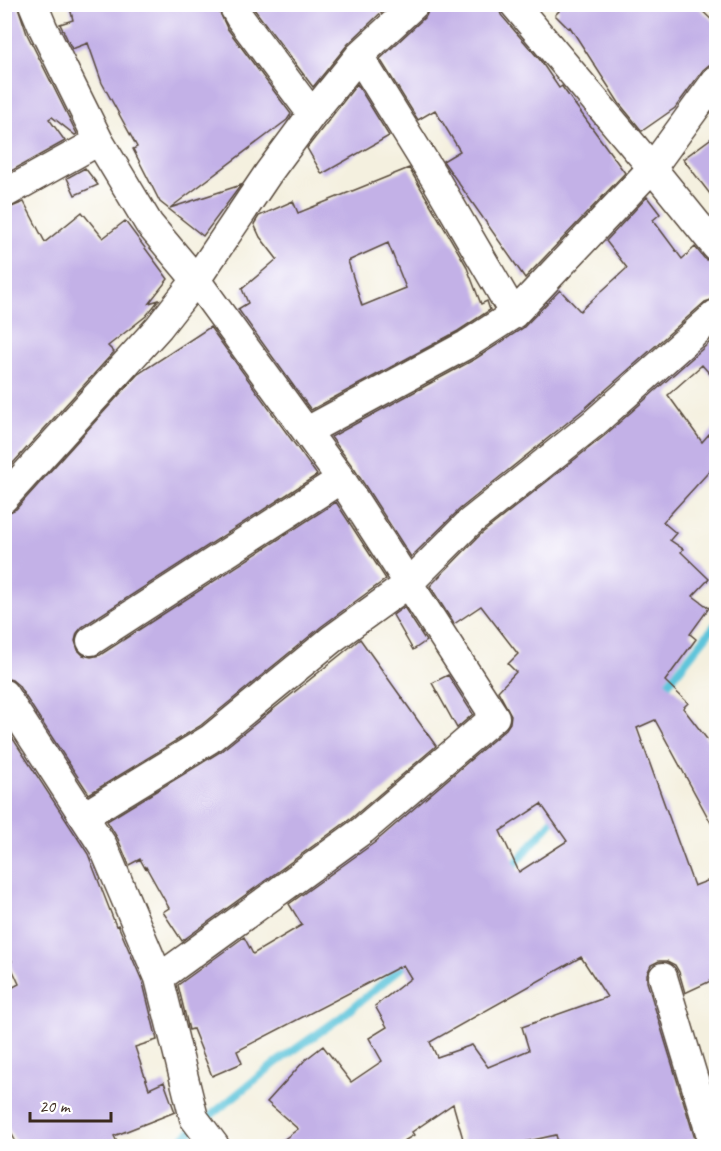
<svg xmlns="http://www.w3.org/2000/svg" width="721" height="1151" font-family="Caveat,sans-serif">
  <rect width="100%" height="100%" fill="#fff"/>
  <filter id="ink" filterUnits="userSpaceOnUse"><feTurbulence type="fractalNoise" baseFrequency=".0167" numOctaves="2"/><feDisplacementMap in="SourceGraphic" scale="12" xChannelSelector="R" yChannelSelector="G"/><feConvolveMatrix kernelMatrix="1 2 1 2 8 2 1 2 1" color-interpolation-filters="sRGB"/></filter>
  <filter id="wash" filterUnits="userSpaceOnUse"><feTurbulence type="fractalNoise" baseFrequency=".008" numOctaves="4" result="noise"/><feDisplacementMap in="SourceGraphic" scale="24" xChannelSelector="R" yChannelSelector="G"/><feGaussianBlur stdDeviation="1.35" result="paint"/><feColorMatrix in="noise" values="0 0 0 0 0 0 0 0 0 0 0 0 0 0 0 0 0 1.4 0 .05"/><feComposite in="paint" operator="in"/></filter>
  <g filter="url(#wash)">
    <rect width="100%" height="100%" fill="#f4f0df"/>
    <g fill="none" stroke-linecap="round" stroke-linejoin="round">
      <path stroke="#5ec5db" stroke-width="8" d="M 662,691 L 716,624
        M 508,872 L 559,813
        M 173,1146 L 277,1062 L 340,1018 L 412,959"/>
    </g>
    <g id="blocks">
      <path fill="#c3b1e7" fill-rule="evenodd" d="M 4,4 L 17,4 L 27,34 L 77,134 L 75,135 L 52,117 L 49,119 L 65,141 L 4,175 Z
        M 69,4 L 216,4 L 227,28 L 291,114 L 287,120 L 170,208 L 241,185 L 203,236 L 160,202 L 133,149 L 137,147 L 102,83 L 88,43 L 72,49 L 60,24 L 73,20 Z
        M 256,4 L 390,4 L 348,44 L 313,87 L 254,9 L 253,7 Z
        M 431,4 L 498,4 L 501,15 L 540,60 L 559,88 L 562,86 L 563,88 L 625,173 L 525,278 L 443,161 L 460,151 L 435,110 L 418,120 L 380,59 L 426,16 Z
        M 555,4 L 695,4 L 717,25 L 717,64 L 709,65 L 703,70 L 675,108 L 642,131 L 619,103 L 570,27 L 568,28 L 555,15 L 559,11 Z
        M 357,84 L 389,136 L 322,174 L 307,148 Z
        M 717,134 L 717,203 L 683,159 Z
        M 85,168 L 98,185 L 75,195 L 67,178 Z
        M 409,168 L 466,265 L 481,304 L 487,301 L 490,310 L 458,331 L 311,410 L 238,309 L 248,303 L 242,289 L 277,259 L 260,237 L 254,224 L 259,216 L 293,201 L 298,213 ZM 388,243 L 406,288 L 362,306 L 348,261 Z
        M 647,197 L 660,214 L 653,220 L 682,259 L 695,247 L 704,258 L 710,262 L 717,263 L 717,298 L 705,302 L 583,410 L 460,509 L 411,557 L 355,470 L 331,437 L 475,359 L 523,328 L 560,290 L 580,311 L 627,268 L 606,241 Z
        M 24,202 L 45,242 L 82,212 L 103,238 L 125,221 L 168,279 L 149,303 L 159,300 L 146,316 L 108,346 L 114,352 L 4,473 L 4,210 Z
        M 210,327 L 317,475 L 82,627 L 77,633 L 75,641 L 78,650 L 83,655 L 91,657 L 100,655 L 336,502 L 386,579 L 322,626 L 200,726 L 89,794 L 18,685 L 12,680 L 4,678 L 4,514 L 16,509 L 138,374 Z
        M 717,336 L 717,382 L 702,365 L 668,395 L 702,442 L 717,425 L 717,463 L 663,522 L 676,533 L 670,540 L 683,549 L 681,552 L 709,579 L 693,596 L 709,608 L 690,634 L 696,639 L 665,681 L 688,703 L 683,708 L 717,752 L 717,834 L 655,720 L 637,728 L 694,886 L 717,877 L 717,978 L 685,993 L 679,972 L 675,965 L 667,961 L 659,961 L 651,965 L 647,974 L 647,982 L 695,1139 L 667,1146 L 559,1146 L 556,1135 L 506,1146 L 465,1146 L 453,1104 L 412,1132 L 414,1135 L 396,1146 L 275,1146 L 298,1129 L 267,1102 L 305,1060 L 323,1046 L 351,1082 L 382,1061 L 369,1038 L 387,1027 L 375,1006 L 411,978 L 403,965 L 237,1051 L 242,1063 L 212,1076 L 193,1029 L 189,1030 L 178,985 L 244,937 L 253,954 L 302,925 L 289,904 L 374,843 L 506,729 L 510,723 L 511,715 L 498,691 L 516,672 L 508,664 L 518,654 L 481,606 L 454,624 L 430,586 L 481,534 L 604,436 ZM 541,804 L 567,841 L 519,872 L 500,831 ZM 581,957 L 607,997 L 522,1027 L 529,1050 L 488,1067 L 472,1045 L 437,1057 L 430,1042 Z
        M 404,607 L 426,641 L 413,650 L 393,615 Z
        M 360,639 L 436,746 L 353,817 L 182,941 L 163,912 L 169,908 L 146,867 L 145,868 L 140,859 L 129,865 L 118,839 L 107,821 L 220,752 Z
        M 448,675 L 473,714 L 457,728 L 432,683 Z
        M 4,725 L 88,854 L 116,926 L 118,925 L 143,983 L 157,1040 L 135,1047 L 149,1089 L 164,1082 L 175,1112 L 114,1136 L 119,1146 L 18,1146 L 4,1119 L 4,992 L 19,984 L 9,962 L 12,961 L 4,943 Z"/>
    </g>
  </g>
  <g filter="url(#ink)">
    <use href="#blocks" fill-opacity="0" stroke="#57483b" stroke-width="1.5"/>
    <g fill="none" stroke-linecap="round" stroke-linejoin="round">
      <defs>
        <path id="minor" d="M 33,4 L 43,28 L 99,141 L 149,224 L 196,280 L 341,479 L 495,717 L 363,830 L 159,978
          M 232,4 L 240,18 L 312,114
          M 514,4 L 652,168 L 716,247
          M 359,56 L 434,177 L 514,314
          M 4,194 L 99,141
          M 307,431 L 466,345 L 514,314 L 652,168 L 716,80
          M 4,498 L 159,327 L 196,280 L 269,172 L 312,114 L 359,56 L 415,4
          M 91,641 L 341,479
          M 4,694 L 103,846 L 159,978 L 194,1118 L 215,1146
          M 84,816 L 210,739 L 332,639 L 408,584 L 470,522 L 594,423 L 716,314
          M 663,977 L 714,1146"/>
      </defs>
      <use href="#minor" stroke="#57483b" stroke-width="31"/>
      <use href="#minor" stroke="#fff" stroke-width="28"/>
    </g>
  </g>
  <rect width="721" height="1151" fill="none" stroke="#fff" stroke-width="24"/>
  <path d="M30 1112v9h81v-9" fill="none" stroke="#3b2a1e" stroke-width="3"/>
  <text x="39" y="1112" font-size="18" fill="#3b2a1e" stroke="#ffffff" stroke-width="4.5" paint-order="stroke">20 m</text>
</svg>
